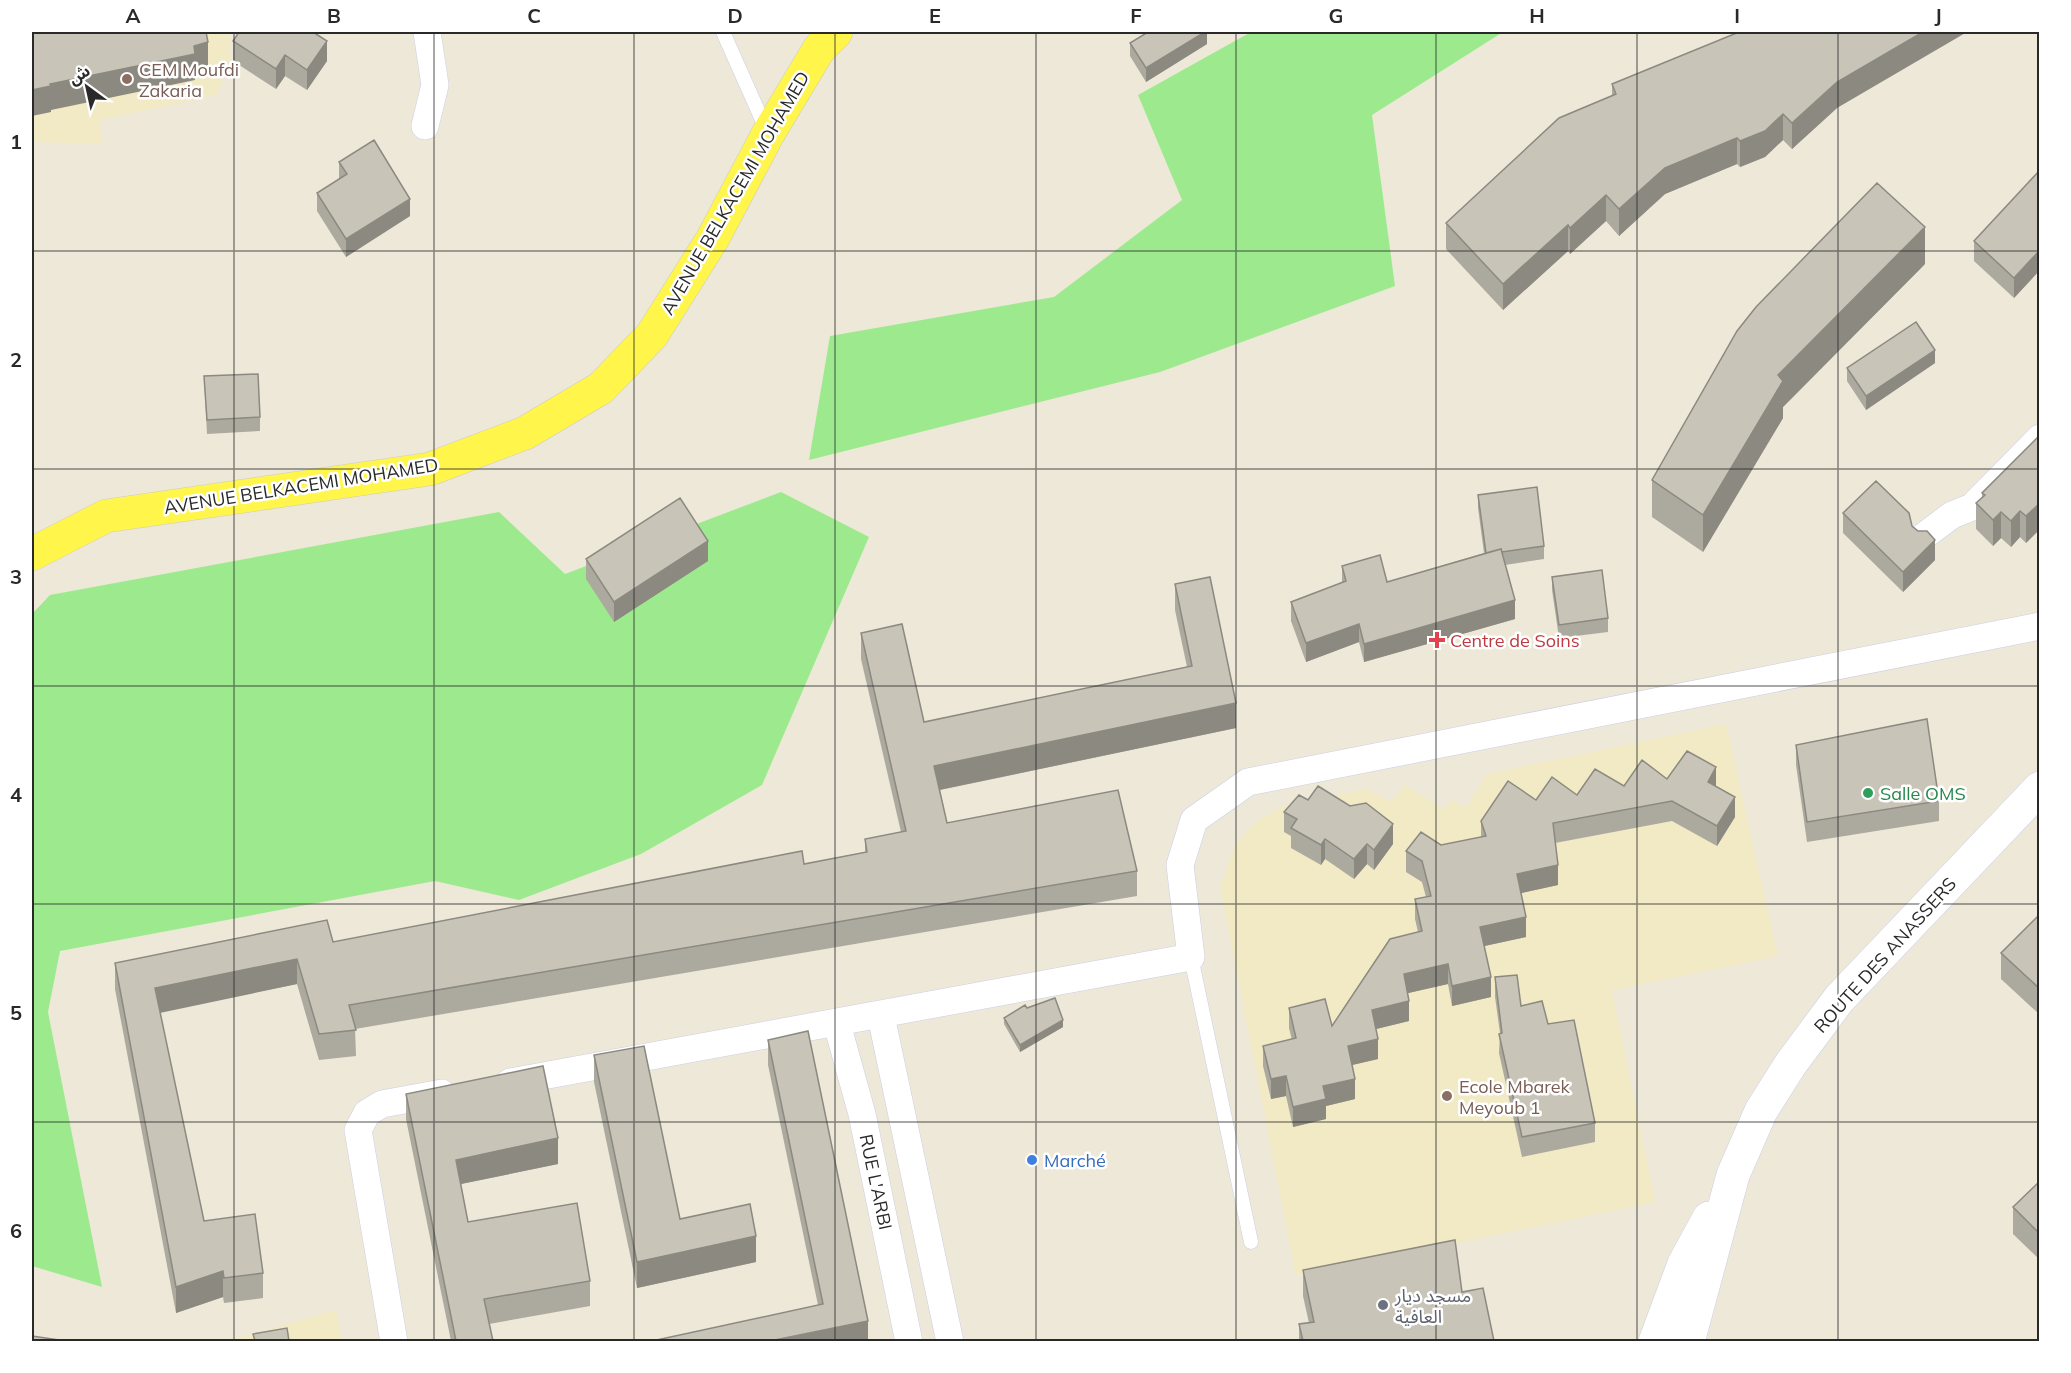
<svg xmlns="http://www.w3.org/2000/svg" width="2071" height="1373" font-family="Mulish,'Noto Sans Arabic',sans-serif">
  <rect width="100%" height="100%" fill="#ede8d8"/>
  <path fill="#f1eac5" d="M 32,32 L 230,32 L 230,62 L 217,95 L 99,120 L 102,144 L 32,142 Z
    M 1726,724 L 1778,956 L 1612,990 L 1655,1202 L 1296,1276 L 1220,887 L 1235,846 L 1255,822 L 1285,805 L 1368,789 L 1391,802 L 1405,785 L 1444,809 L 1452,800 L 1466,808 L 1487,774 Z
    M 336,1310 L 342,1341 L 223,1342 Z"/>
  <path fill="#9dea8e" d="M 1251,32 L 1503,32 L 1372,115 L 1395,286 L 1160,372 L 809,460 L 830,336 L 1054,297 L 1182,200 L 1138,95 Z
    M 781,492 L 869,537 L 762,785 L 641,854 L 519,900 L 435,881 L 60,951 L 48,1012 L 102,1287 L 32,1266 L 32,614 L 50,595 L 499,512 L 565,574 Z"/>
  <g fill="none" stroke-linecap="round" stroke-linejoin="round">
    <defs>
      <path id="lane" d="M 723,32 L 767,131
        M 1191,957 L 1251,1242"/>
      <path id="street" d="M 425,126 L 435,85 L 427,32
        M 1924,536 L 1952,515 L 1972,507 L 2040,438
        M 881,1016 L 950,1342
        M 837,1024 L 862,1114 L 909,1342
        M 510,1082 L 1191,957 L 1180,865 L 1194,820 L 1248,782 L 2040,626
        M 394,1342 L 358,1130 L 367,1113 L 382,1104 L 442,1093"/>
      <path id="secondary" d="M 1655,1342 L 1684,1264 L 1709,1218
        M 1688,1342 L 1733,1175 L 1761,1111 L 1790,1065 L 1839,999 L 2040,788"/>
      <path id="primary" d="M 32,554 L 106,516 L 430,469 L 525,433 L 601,388 L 652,335 L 713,238 L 768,134 L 819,49 L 836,32"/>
    </defs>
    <use href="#lane" stroke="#cdcee4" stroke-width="15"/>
    <use href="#street" stroke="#cdcee4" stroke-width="28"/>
    <use href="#secondary" stroke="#cdcee4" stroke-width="34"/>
    <use href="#primary" stroke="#ccc" stroke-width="34"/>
    <use href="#lane" stroke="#fff" stroke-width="14"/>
    <use href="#street" stroke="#fff" stroke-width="27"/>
    <use href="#secondary" stroke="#fff" stroke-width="33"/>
    <use href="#primary" stroke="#fff54b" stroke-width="33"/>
  </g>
  <path fill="#aca99e" d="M 318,32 L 317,34 L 327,61 L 307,90 L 285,76 L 276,89 L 233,61 L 233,41 Z
    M 1207,32 L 1207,44 L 1146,82 L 1130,56 L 1130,43 Z
    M 1612,84 L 1837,108 L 1792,149 L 1783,140 L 1765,157 L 1740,167 L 1737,164 L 1665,194 L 1619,236 L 1606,221 L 1570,254 L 1568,251 L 1503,310 L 1446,249 L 1446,223 L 1612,96 Z
    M 339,162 L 410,216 L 346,257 L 317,211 L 317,193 L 339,179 Z
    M 2040,170 L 2040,270 L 2014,298 L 1974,261 L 1974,241 Z
    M 1925,264 L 1783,407 L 1783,418 L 1703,552 L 1652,517 L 1652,480 Z
    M 1935,363 L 1866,410 L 1847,381 L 1847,368 Z
    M 204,376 L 260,417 L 260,431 L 207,434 Z
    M 2040,438 L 2040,529 L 2026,543 L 2020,537 L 2011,547 L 2001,538 L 1993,546 L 1976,529 L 1976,503 L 1982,497 L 1982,493 Z
    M 1478,495 L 1544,546 L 1544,559 L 1505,565 L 1515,619 L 1364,662 L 1359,642 L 1306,662 L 1291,621 L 1291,602 L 1342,583 L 1342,566 L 1387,582 L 1484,553 L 1478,508 Z
    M 1843,513 L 1912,526 L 1935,560 L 1903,592 L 1843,533 Z
    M 586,559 L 708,561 L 614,622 L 586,579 Z
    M 1552,577 L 1608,618 L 1608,632 L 1559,638 L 1552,590 Z
    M 1175,584 L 1236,728 L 940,790 L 947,823 L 1137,871 L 1137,896 L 355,1029 L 356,1056 L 319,1060 L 297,984 L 160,1012 L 204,1221 L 263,1273 L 263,1298 L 224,1303 L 223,1297 L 176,1313 L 115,989 L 115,963 L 333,942 L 804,864 L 865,852 L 865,839 L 901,832 L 861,659 L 861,633 L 924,722 L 1187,667 L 1175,610 Z
    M 1796,745 L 1939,801 L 1939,821 L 1807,842 L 1796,765 Z
    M 1667,779 L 1716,786 L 1735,817 L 1717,846 L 1672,821 L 1555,843 L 1558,885 L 1521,893 L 1526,937 L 1484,946 L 1491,997 L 1452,1006 L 1448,984 L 1408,993 L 1409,1021 L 1376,1029 L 1378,1059 L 1352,1065 L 1355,1099 L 1326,1106 L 1326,1119 L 1293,1127 L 1286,1096 L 1271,1099 L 1263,1066 L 1263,1046 L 1292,1040 L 1289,1028 L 1289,1008 L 1332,1026 L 1418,932 L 1415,919 L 1415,899 L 1426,897 L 1422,882 L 1406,872 L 1406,851 L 1441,845 L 1481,837 L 1481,821 L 1536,800 L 1577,795 L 1624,786 Z
    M 1284,812 L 1393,844 L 1374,870 L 1367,864 L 1354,879 L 1325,859 L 1321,865 L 1291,848 L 1291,836 L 1284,832 Z
    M 2040,914 L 2040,1015 L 2001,979 L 2001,953 Z
    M 1495,977 L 1521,1006 L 1548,1024 L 1595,1123 L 1595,1142 L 1522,1157 L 1499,1053 L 1500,1033 L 1495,997 Z
    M 1027,1008 L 1063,1027 L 1020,1052 L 1004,1024 L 1004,1018 Z
    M 768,1040 L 868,1341 L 818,1305 L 768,1065 Z
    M 594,1055 L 680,1219 L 756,1262 L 637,1288 L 594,1082 Z
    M 406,1094 L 558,1164 L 461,1184 L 468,1222 L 590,1281 L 590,1306 L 489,1324 L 493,1341 L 451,1341 L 406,1119 Z
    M 2040,1181 L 2040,1260 L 2013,1234 L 2013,1207 Z
    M 1303,1270 L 1462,1292 L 1494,1341 L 1299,1341 L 1299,1324 L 1309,1323 L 1303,1296 Z"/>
  <path fill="#8c8981" d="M 1205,32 L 1207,32 L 1207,44 L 1146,82 L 1146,68 Z
    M 1923,32 L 1967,32 L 1837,108 L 1792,149 L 1792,123 L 1837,82 Z
    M 327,41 L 327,61 L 307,90 L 307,70 Z
    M 208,42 L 208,68 L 195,72 L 195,80 L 51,110 L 51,112 L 32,116 L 32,90 L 50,84 Z
    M 285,55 L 285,76 L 276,89 L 276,69 Z
    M 1783,114 L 1783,140 L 1765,157 L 1740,167 L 1740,141 Z
    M 1737,138 L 1737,164 L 1665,194 L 1619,236 L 1619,209 L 1665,168 Z
    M 1606,195 L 1606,221 L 1570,254 L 1570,228 Z
    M 410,199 L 410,216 L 346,257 L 346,239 Z
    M 1568,225 L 1568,251 L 1503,310 L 1503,284 Z
    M 1925,227 L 1925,264 L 1783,407 L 1783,418 L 1703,552 L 1703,515 L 1778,375 Z
    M 2040,250 L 2040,270 L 2014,298 L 2014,278 Z
    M 1935,350 L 1935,363 L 1866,410 L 1866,396 Z
    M 2040,503 L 2040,529 L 2026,543 L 2026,516 Z
    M 2020,511 L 2020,537 L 2011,547 L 2011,521 Z
    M 2001,512 L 2001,538 L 1993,546 L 1993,520 Z
    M 1935,540 L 1935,560 L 1903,592 L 1903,572 Z
    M 708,541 L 708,561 L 614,622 L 614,602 Z
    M 1515,600 L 1515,619 L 1364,662 L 1364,644 Z
    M 1359,624 L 1359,642 L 1306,662 L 1306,643 Z
    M 1236,703 L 1236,728 L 934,791 L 934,766 Z
    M 1716,767 L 1716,787 L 1708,782 Z
    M 1735,797 L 1735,817 L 1717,846 L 1717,826 Z
    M 1393,824 L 1393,844 L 1374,870 L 1374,850 Z
    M 1325,839 L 1325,859 L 1321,865 L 1321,845 Z
    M 1367,844 L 1367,864 L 1354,879 L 1354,859 Z
    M 1558,865 L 1558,885 L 1517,894 L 1517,874 Z
    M 1526,917 L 1526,937 L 1480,947 L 1480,927 Z
    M 297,959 L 297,984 L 155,1014 L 155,988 Z
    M 1448,964 L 1448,984 L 1404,994 L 1404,974 Z
    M 1491,977 L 1491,997 L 1452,1006 L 1452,986 Z
    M 1409,1001 L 1409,1021 L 1372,1030 L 1372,1010 Z
    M 1063,1020 L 1063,1027 L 1020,1052 L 1020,1045 Z
    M 1378,1039 L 1378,1059 L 1348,1066 L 1348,1046 Z
    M 1286,1076 L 1286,1096 L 1271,1099 L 1271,1079 Z
    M 1355,1079 L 1355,1099 L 1326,1106 L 1326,1119 L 1293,1127 L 1293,1107 L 1323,1086 Z
    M 558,1138 L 558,1164 L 456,1185 L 456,1160 Z
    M 756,1236 L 756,1262 L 637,1288 L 637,1262 Z
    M 223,1271 L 223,1297 L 176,1313 L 176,1287 Z
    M 868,1321 L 868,1341 L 770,1341 Z"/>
  <path fill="#c8c4b8" stroke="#8c8981" stroke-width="1.5" d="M 32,32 L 206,32 L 208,42 L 194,46 L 195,54 L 50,84 L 51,86 L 32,90 Z
    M 239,32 L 313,32 L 327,41 L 307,70 L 285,55 L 276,69 L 233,41 Z
    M 1148,32 L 1205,32 L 1146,68 L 1130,43 Z
    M 1739,32 L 1923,32 L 1837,82 L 1792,123 L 1783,114 L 1765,131 L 1740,141 L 1737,138 L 1665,168 L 1619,209 L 1606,195 L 1570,228 L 1568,225 L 1503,284 L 1446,223 L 1559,118 L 1616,94 L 1612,84 Z
    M 374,140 L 410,199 L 346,239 L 317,193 L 347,174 L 339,162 Z
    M 2040,170 L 2040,250 L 2014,278 L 1974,241 Z
    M 1877,183 L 1925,227 L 1778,375 L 1783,381 L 1703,515 L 1652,480 L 1737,331 L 1756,307 Z
    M 1916,322 L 1935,350 L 1866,396 L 1847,368 Z
    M 258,374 L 260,417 L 207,420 L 204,376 Z
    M 2038,437 L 2040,438 L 2040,503 L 2026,516 L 2020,511 L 2011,521 L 2001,512 L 1993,520 L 1976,503 L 1985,495 L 1982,493 Z
    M 1876,481 L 1909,513 L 1912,526 L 1918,531 L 1927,531 L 1935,540 L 1903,572 L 1843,513 Z
    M 1537,487 L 1544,546 L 1502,552 L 1501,549 L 1486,553 L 1478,495 Z
    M 680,498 L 708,541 L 614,602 L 586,559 Z
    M 1501,549 L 1515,600 L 1364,644 L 1359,624 L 1306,643 L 1291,602 L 1346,581 L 1342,566 L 1380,555 L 1387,582 Z
    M 1602,570 L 1608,618 L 1559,625 L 1552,577 Z
    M 1210,577 L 1236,703 L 934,766 L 947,823 L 1118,790 L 1137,871 L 349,1005 L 356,1030 L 319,1034 L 297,959 L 155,988 L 204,1221 L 255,1214 L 263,1273 L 224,1278 L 223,1271 L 176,1287 L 115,963 L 327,920 L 333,942 L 802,851 L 804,864 L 867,852 L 865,839 L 906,831 L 861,633 L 902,624 L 924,722 L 1192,666 L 1175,584 Z
    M 1927,719 L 1939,801 L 1807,822 L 1796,745 Z
    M 1687,751 L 1716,767 L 1708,782 L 1735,797 L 1717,826 L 1672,801 L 1553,823 L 1558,865 L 1517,874 L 1526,917 L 1480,927 L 1491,977 L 1452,986 L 1448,964 L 1404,974 L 1409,1001 L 1372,1010 L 1378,1039 L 1348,1046 L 1355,1079 L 1323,1086 L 1326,1099 L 1293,1107 L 1286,1076 L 1271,1079 L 1263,1046 L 1296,1038 L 1289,1008 L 1325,999 L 1332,1026 L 1390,939 L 1422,931 L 1415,899 L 1431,896 L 1422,861 L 1406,851 L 1421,832 L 1441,845 L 1486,836 L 1481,821 L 1508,781 L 1536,800 L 1552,777 L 1577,795 L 1595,769 L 1624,786 L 1642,760 L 1667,779 Z
    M 1318,786 L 1350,806 L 1366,803 L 1393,824 L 1374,850 L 1367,844 L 1354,859 L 1325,839 L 1321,845 L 1291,828 L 1297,819 L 1284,812 L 1299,795 L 1308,800 Z
    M 2040,914 L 2040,989 L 2001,953 Z
    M 1517,975 L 1521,1006 L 1542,1001 L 1548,1024 L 1574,1020 L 1595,1123 L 1522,1137 L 1499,1034 L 1502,1033 L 1495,977 Z
    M 1055,998 L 1063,1020 L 1020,1045 L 1004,1018 L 1025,1005 L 1027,1008 Z
    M 808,1031 L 868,1321 L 770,1341 L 652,1341 L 823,1304 L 768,1040 Z
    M 644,1046 L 680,1219 L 750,1204 L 756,1236 L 637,1262 L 594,1055 Z
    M 543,1066 L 558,1138 L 456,1160 L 468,1222 L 577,1203 L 590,1281 L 484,1299 L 493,1341 L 456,1341 L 406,1094 Z
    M 2040,1181 L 2040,1234 L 2013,1207 Z
    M 1455,1240 L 1462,1292 L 1483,1288 L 1494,1341 L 1303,1341 L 1299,1324 L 1314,1322 L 1303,1270 Z
    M 287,1328 L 289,1341 L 255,1341 L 253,1334 Z
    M 32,1336 L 66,1341 L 32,1341 Z"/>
  <path fill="none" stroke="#292929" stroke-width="1.5" stroke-opacity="0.55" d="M 234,32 L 234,1342M 434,32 L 434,1342M 634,32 L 634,1342M 835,32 L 835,1342M 1036,32 L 1036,1342M 1236,32 L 1236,1342M 1436,32 L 1436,1342M 1637,32 L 1637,1342M 1838,32 L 1838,1342M 32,251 L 2040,251M 32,469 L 2040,469M 32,686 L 2040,686M 32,904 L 2040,904M 32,1122 L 2040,1122"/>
  <g fill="#8d6e63" stroke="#fff" stroke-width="2">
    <circle cx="127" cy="79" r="6"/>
    <circle cx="1447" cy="1096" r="6"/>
  </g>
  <path fill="#e0444e" stroke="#fff" stroke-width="2" d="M1434 631h6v6h6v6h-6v6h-6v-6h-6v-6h6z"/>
  <circle fill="#2e9e5b" stroke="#fff" stroke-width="2" cx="1868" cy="793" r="6"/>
  <circle fill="#3f7fe0" stroke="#fff" stroke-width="2" cx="1032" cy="1160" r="6"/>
  <circle fill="#6b7280" stroke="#fff" stroke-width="2" cx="1383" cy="1305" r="6"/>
  <g text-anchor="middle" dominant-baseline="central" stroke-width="5" stroke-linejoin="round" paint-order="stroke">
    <g font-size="18" fill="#785e54" stroke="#fff" text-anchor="start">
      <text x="139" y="69">CEM Moufdi<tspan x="139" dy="21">Zakaria</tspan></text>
      <text x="1459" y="1086">Ecole Mbarek<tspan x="1459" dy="21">Meyoub 1</tspan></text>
    </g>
    <g font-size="18" fill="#292929" stroke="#fff">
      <text transform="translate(735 193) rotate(-60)">AVENUE BELKACEMI MOHAMED</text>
      <text transform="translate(301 486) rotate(-9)">AVENUE BELKACEMI MOHAMED</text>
      <text transform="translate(1885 955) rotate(-48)">ROUTE DES ANASSERS</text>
      <text transform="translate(876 1182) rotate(78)">RUE L'ARBI</text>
    </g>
    <g font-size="18" fill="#be3a42" stroke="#fff" text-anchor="start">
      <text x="1450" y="640">Centre de Soins</text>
    </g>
    <g font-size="18" fill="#27864d" stroke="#fff" text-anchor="start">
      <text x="1880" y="793">Salle OMS</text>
    </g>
    <g font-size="18" fill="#366cbe" stroke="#fff" text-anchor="start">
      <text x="1044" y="1160">Marché</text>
    </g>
    <g font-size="18" fill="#5b616d" stroke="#fff" text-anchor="start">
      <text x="1395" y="1295">مسجد ديار<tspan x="1395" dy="21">العافية</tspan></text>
    </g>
  </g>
  <rect width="2071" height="1373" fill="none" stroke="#ffffff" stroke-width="66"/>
  <g transform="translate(87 87) rotate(327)" stroke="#ffffff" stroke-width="4.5" paint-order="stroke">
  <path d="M0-4.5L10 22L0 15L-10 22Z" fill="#292929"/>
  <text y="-9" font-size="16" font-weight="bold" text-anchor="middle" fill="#292929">ش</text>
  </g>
  <rect x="33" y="33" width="2005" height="1307" fill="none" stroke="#292929" stroke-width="2"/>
  <g font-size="20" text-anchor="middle" font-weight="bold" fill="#292929">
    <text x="133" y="23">A</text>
    <text x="334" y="23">B</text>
    <text x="534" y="23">C</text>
    <text x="735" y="23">D</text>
    <text x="935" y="23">E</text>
    <text x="1136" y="23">F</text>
    <text x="1336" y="23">G</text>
    <text x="1537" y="23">H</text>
    <text x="1737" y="23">I</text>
    <text x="1938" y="23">J</text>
    <text x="16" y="149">1</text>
    <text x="16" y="367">2</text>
    <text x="16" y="584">3</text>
    <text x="16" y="802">4</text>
    <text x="16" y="1020">5</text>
    <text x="16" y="1238">6</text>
  </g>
</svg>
